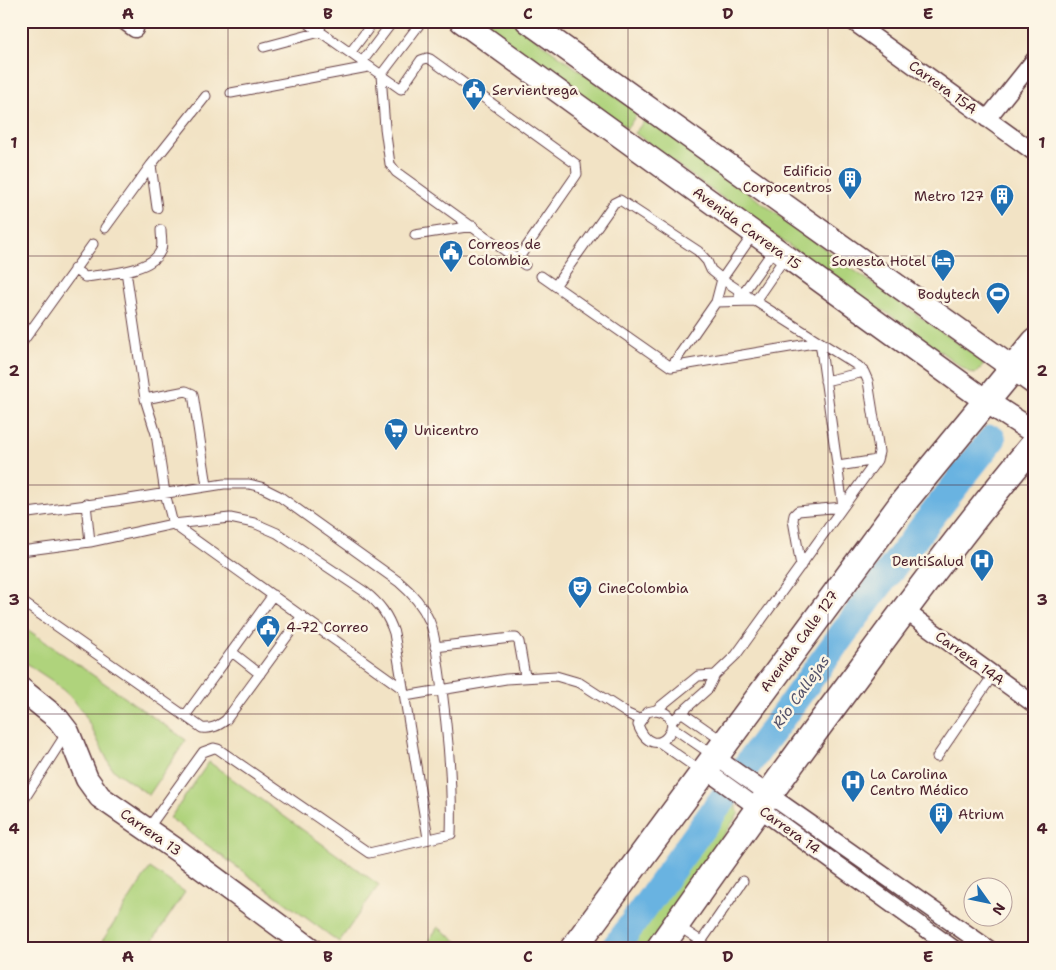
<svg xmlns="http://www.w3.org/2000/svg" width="1056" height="970" font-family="'Shantell Sans',sans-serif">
  <rect width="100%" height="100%" fill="#fcf5e5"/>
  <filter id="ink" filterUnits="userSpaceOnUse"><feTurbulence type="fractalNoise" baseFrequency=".02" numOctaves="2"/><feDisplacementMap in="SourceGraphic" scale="10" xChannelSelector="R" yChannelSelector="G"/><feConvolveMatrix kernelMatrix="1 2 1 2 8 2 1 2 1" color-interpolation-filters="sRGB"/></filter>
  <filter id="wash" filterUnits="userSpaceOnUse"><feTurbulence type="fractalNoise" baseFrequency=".0096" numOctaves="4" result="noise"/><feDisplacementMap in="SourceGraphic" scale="20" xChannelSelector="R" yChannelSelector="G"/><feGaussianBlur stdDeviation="1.12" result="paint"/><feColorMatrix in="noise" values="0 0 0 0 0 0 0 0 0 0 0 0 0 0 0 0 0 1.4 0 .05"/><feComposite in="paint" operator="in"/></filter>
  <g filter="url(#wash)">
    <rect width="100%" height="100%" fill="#f2e3c5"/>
    <path fill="#afd37c" stroke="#7c7954" d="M 477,21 L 511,21 L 638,113 L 627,128 Z
      M 646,118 L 855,271 L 973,354 L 982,360 L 983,366 L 975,374 L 970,373 L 892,316 L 862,298 L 688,173 L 635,133 Z
      M 21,625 L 186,740 L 149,795 L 112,769 L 85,715 L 73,699 L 54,682 L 21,660 Z
      M 209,762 L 379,885 L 339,942 L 170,818 Z
      M 736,803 L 736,809 L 739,813 L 646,949 L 629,949 Z
      M 150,868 L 185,892 L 147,949 L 97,949 Z
      M 438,927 L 467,949 L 423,949 Z"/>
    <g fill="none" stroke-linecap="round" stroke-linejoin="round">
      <path stroke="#69b3e1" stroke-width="28" d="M 614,949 C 739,778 860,604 992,439"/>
    </g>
  </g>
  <g filter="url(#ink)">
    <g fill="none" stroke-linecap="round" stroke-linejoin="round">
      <defs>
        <path id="lane" d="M 305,21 L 401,89 L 421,60 L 427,58 L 430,59 L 576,164 L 577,174 L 575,177 L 518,259
          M 422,21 L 381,75 L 385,128 L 390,164 L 396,172 L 525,265
          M 264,47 L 320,32 L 321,21
          M 350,53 L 374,21
          M 362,62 L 393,21
          M 231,93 L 368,67
          M 151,165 L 157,208
          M 105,228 L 151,165 L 206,96
          M 415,235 L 473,226
          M 74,269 L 85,277 C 106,274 152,272 161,250 C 163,244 161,237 161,230
          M 126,271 L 145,399 L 156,434 L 165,493 L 173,524 L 403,689
          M 541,276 L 671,367 L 820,342
          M 555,286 L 614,203 L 620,200 L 698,251 L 707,261 L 711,270 L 722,279 L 755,301 L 858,366 L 864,372 L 868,381 L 878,444 L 879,452 L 877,460 L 736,655 L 715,675 L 708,689 L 672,721
          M 739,295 L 743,293 L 775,248
          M 755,301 L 786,256
          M 716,302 L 722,279 L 754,233
          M 820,342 L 843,507
          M 21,344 L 93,244
          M 671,367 L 716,302 L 754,301
          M 825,381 L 864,372
          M 145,399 L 186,391 L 193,394 L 207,486
          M 838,466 L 877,460
          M 86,504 L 90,542
          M 21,514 L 123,500 L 224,484 L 249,484 L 261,487 L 279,496 L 399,582 C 412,593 422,604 429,620 C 436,635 436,653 439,669 C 447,723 453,779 451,834 L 369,853 L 218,749 L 214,748 L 203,752 L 147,830
          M 21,551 L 90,542 L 173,524 L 230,518 L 254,523 L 277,533 L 365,592 C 380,604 388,615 394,633 L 428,838
          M 801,566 L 793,520 L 794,515 L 798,511 L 843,507
          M 21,601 L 202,728 C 212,729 218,726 226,720 L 302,616
          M 435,647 L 511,638 L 516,638 L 519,642 L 525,676
          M 232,652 L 260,674
          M 405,696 L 506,679 L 556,676 L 580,683 L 628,714 L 641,720
          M 656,710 C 693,716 655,769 638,725 L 647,712 L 656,710 L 698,676 L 715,675
          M 681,712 L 724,742
          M 185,716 L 273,595
          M 672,727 L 714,756
          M 659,742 L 702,772
          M 937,757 L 993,675
          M 21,804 L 66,734
          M 678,926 L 701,941
          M 696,949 L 743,881"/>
        <path id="street" d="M 124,21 L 135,29
          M 852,21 L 1035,153
          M 987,119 L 1035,59
          M 904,610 L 1035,705
          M 714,756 L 989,949
          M 704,769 L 954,949"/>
        <path id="secondary" d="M 461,21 L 986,401 L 1035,433
          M 527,21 L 1035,384
          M 21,689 L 58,719 L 68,732 L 87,779 L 100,797 L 181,853 L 311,949"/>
        <path id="primary" d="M 573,949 L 901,505 L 1035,342
          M 659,949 C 724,856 790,764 858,673 C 915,595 973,517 1035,443"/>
      </defs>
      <use href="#lane" stroke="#633c42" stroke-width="11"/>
      <use href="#street" stroke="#633c42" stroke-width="19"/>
      <use href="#secondary" stroke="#633c42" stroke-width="25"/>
      <use href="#primary" stroke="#633c42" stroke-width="29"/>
      <use href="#lane" stroke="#fff" stroke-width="9"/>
      <use href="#street" stroke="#fff" stroke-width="16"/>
      <use href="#secondary" stroke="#fff" stroke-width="22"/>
      <use href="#primary" stroke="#fff" stroke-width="26"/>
    </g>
  </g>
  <path fill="none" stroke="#4a1f2b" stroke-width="1" stroke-opacity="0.55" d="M 228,21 L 228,949M 428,21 L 428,949M 628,21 L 628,949M 828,21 L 828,949M 21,256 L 1035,256M 21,485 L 1035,485M 21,714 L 1035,714"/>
  <defs>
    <symbol id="civic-pin" viewBox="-11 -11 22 30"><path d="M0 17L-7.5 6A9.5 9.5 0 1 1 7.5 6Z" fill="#1f6fb2" stroke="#fcf5e5"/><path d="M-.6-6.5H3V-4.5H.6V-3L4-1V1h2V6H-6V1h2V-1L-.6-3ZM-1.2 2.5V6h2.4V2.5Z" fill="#fff"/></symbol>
    <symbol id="building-pin" viewBox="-11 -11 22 30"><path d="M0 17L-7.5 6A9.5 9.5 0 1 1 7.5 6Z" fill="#1f6fb2" stroke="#fcf5e5"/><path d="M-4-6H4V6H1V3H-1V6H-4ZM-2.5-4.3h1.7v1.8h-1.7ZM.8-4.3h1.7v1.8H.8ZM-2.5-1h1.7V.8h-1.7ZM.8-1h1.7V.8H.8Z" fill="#fff"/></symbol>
    <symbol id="hotel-pin" viewBox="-11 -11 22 30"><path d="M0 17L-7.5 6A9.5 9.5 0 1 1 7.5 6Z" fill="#1f6fb2" stroke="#fcf5e5"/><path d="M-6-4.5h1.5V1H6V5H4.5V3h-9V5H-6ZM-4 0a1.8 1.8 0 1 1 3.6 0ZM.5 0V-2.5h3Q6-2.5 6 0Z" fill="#fff"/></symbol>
    <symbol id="stadium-pin" viewBox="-11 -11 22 30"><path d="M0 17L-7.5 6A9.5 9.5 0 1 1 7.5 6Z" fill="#1f6fb2" stroke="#fcf5e5"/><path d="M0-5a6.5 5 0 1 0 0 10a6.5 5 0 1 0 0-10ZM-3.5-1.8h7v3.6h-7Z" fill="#fff"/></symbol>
    <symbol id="supermarket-pin" viewBox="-11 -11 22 30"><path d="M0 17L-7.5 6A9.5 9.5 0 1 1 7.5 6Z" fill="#1f6fb2" stroke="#fcf5e5"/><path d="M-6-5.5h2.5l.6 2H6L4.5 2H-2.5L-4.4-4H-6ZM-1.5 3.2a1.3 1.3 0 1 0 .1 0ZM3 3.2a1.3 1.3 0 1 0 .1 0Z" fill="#fff"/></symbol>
    <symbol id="hospital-pin" viewBox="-11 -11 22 30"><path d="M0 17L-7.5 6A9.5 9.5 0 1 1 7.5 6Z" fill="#1f6fb2" stroke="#fcf5e5"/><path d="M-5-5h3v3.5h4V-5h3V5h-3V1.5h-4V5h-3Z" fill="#fff"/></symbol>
    <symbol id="theatre-pin" viewBox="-11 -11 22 30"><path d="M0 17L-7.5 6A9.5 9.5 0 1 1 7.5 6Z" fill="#1f6fb2" stroke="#fcf5e5"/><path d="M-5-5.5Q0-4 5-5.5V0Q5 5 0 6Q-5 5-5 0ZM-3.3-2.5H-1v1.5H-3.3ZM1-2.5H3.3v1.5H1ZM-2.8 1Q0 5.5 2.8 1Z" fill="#fff"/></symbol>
  </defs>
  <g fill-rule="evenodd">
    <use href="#civic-pin" x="460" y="76" width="28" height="38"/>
    <use href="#building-pin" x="836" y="165" width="28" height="38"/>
    <use href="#building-pin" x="988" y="182" width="28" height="38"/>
    <use href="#civic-pin" x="437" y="238" width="28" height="38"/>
    <use href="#hotel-pin" x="929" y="247" width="28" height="38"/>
    <use href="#stadium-pin" x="984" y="280" width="28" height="38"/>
    <use href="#supermarket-pin" x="382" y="416" width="28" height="38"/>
    <use href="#hospital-pin" x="968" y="547" width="28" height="38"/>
    <use href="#theatre-pin" x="566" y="574" width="28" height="38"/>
    <use href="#civic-pin" x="254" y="613" width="28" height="38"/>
    <use href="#hospital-pin" x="839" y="768" width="28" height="38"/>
    <use href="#building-pin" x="927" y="800" width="28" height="38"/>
  </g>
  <g text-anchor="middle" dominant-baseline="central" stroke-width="5" stroke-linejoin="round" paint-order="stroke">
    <g font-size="14" fill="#4a1f2b" stroke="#fcf5e5">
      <text transform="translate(943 87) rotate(36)">Carrera 15A</text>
      <text transform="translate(747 228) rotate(36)">Avenida Carrera 15</text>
      <text transform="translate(799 641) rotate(-54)">Avenida Calle 127</text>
      <text transform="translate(970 658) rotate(36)">Carrera 14A</text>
      <text transform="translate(790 830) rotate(36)">Carrera 14</text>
      <text transform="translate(151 832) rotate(35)">Carrera 13</text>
    </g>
    <g font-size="14" fill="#4a1f2b" stroke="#fcf5e5" text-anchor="start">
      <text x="492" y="90">Servientrega</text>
      <text x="832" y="171" text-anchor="end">Edificio<tspan x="832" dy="16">Corpocentros</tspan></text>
      <text x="984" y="196" text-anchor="end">Metro 127</text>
      <text x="468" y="244">Correos de<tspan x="468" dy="16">Colombia</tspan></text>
      <text x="926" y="261" text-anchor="end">Sonesta Hotel</text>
      <text x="980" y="294" text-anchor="end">Bodytech</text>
      <text x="414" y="430">Unicentro</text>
      <text x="964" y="561" text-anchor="end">DentiSalud</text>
      <text x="598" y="588">CineColombia</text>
      <text x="286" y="627">4-72 Correo</text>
      <text x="870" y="774">La Carolina<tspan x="870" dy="16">Centro Médico</tspan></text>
      <text x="958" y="814">Atrium</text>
    </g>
    <g font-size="15" font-style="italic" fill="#55536b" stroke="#fcf5e5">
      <text transform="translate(801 692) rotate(-54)">Río Callejas</text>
    </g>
  </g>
  <rect width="1056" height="970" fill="none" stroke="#fcf5e5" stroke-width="55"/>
  <g transform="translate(988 902) rotate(123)"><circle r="24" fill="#fcf5e5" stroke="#b59f9b"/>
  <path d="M0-4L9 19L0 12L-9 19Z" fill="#1f6fb2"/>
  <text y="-8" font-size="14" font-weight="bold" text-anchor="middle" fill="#4a1f2b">N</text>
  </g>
  <rect x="28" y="28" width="1000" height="914" fill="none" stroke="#4a1f2b" stroke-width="2"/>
  <g font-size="16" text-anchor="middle" font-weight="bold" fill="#4a1f2b">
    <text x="128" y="19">A</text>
    <text x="328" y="19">B</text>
    <text x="528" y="19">C</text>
    <text x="728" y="19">D</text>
    <text x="928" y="19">E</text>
    <text x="14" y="148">1</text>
    <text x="1042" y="148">1</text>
    <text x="14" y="376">2</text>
    <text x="1042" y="376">2</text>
    <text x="14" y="605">3</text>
    <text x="1042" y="605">3</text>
    <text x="14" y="834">4</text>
    <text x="1042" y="834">4</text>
    <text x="128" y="962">A</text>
    <text x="328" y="962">B</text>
    <text x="528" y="962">C</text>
    <text x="728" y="962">D</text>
    <text x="928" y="962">E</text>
  </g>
</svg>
